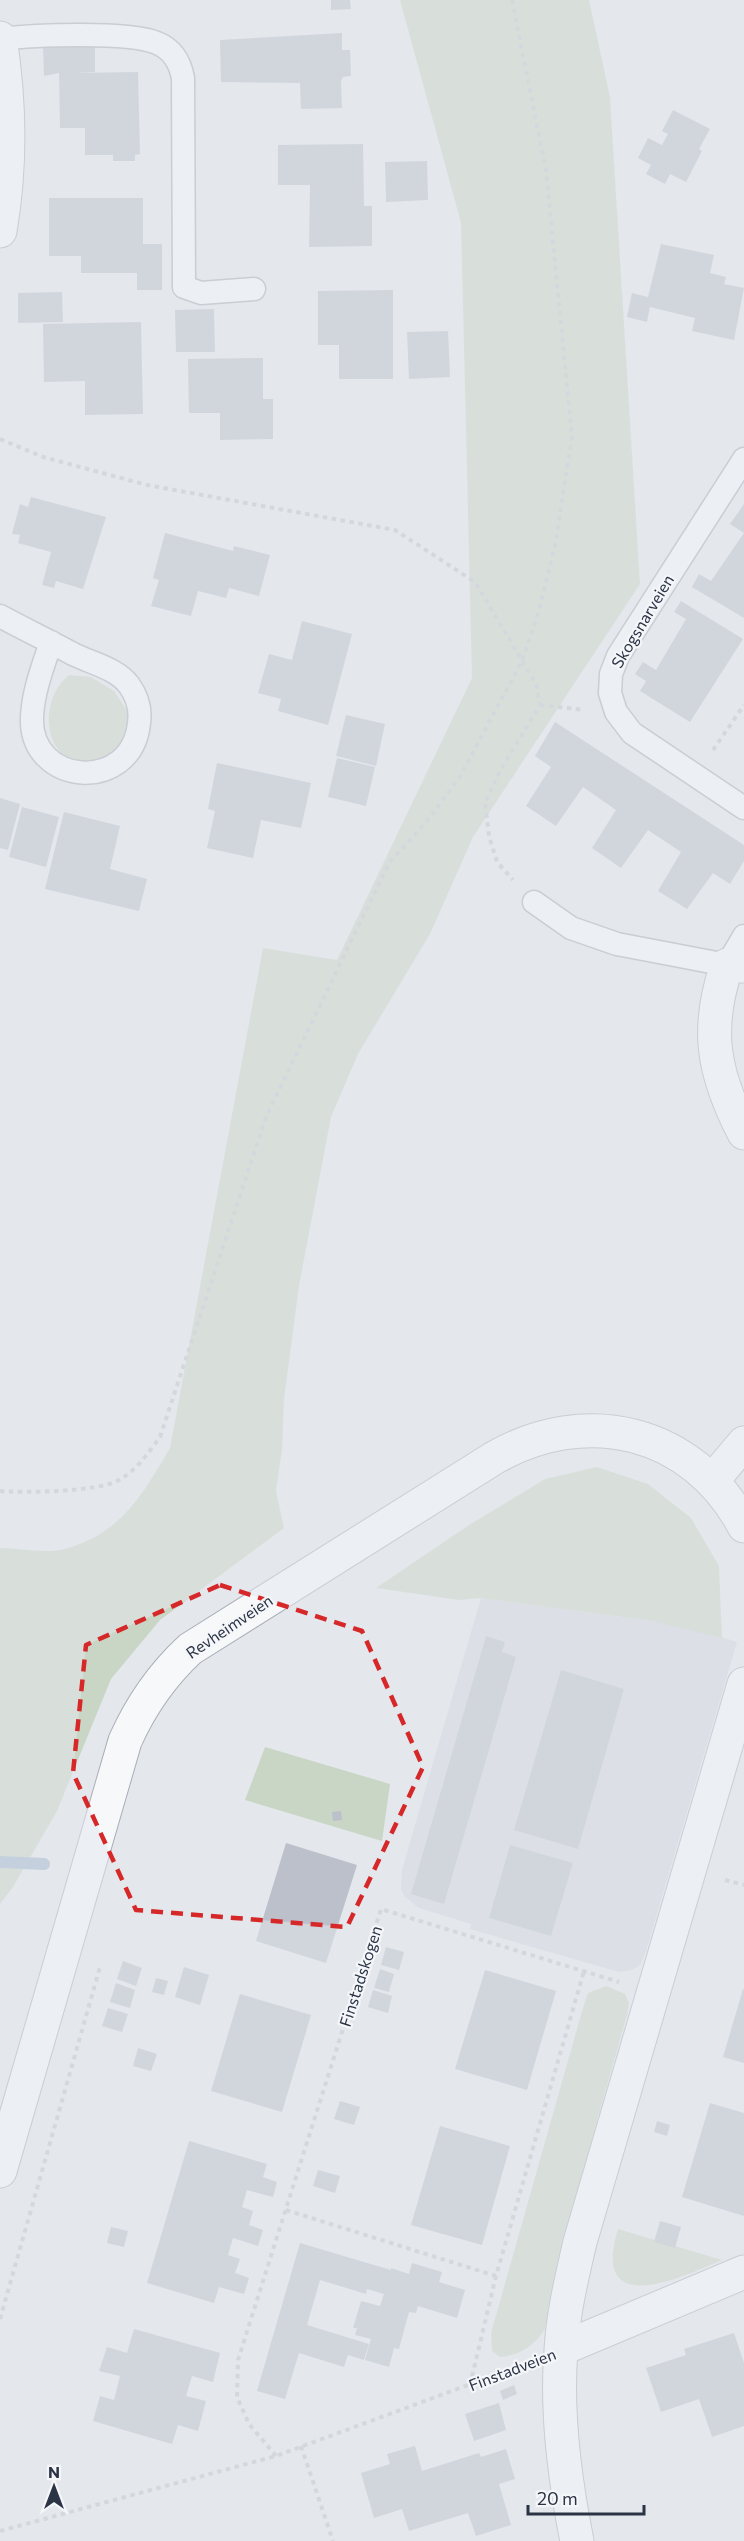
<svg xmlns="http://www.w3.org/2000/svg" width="744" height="2541" font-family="Commissioner,sans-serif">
  <rect width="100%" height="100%" fill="#e4e7ec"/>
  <path fill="#d2d6de" d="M 481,1598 L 652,1621 L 702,1631 L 737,1642 L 646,1951 L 640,1965 L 632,1970 L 619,1972 L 470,1929 L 471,1924 L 419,1908 L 404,1896 L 401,1889 L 402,1870 Z"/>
  <path fill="#c9d6c5" d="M 400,0 L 589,0 L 610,97 L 640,584 L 473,837 L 430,934 L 358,1054 L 331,1117 L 299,1286 L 284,1399 L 282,1449 L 276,1491 L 284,1528 L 160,1620 L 111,1679 L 57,1811 L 13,1887 L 0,1904 L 0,1548 C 19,1548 46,1554 64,1549 C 120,1535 143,1494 170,1448 L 263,948 L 337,960 L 472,678 L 461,223 Z
    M 69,675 L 91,677 L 114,691 L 130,715 L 129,741 C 122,747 115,755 107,759 C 103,761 97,761 93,762 C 43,769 36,701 69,675 Z
    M 597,1467 L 648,1484 L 691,1518 L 719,1566 L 722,1638 L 652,1621 L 481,1598 L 459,1600 L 376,1588 L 469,1525 L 545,1479 Z
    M 265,1747 L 390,1784 L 382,1841 L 245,1800 Z
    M 606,1986 L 625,1994 L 629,2003 L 627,2015 L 597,2121 L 545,2329 C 534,2346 521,2355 500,2357 L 492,2351 L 491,2333 L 582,2011 L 588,1993 Z
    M 618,2229 L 722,2260 C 681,2278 590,2320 618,2229 Z"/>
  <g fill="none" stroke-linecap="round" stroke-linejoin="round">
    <path stroke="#9fb4cc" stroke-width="12" d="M 0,1862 L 44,1864"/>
  </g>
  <path fill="#bbc0ca" d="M 331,0 L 350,0 L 351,9 L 331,10 Z
    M 342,33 L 342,50 L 350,50 L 351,76 L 343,77 L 341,81 L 342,108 L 301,109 L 300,83 L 221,82 L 220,40 Z
    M 95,46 L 95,72 L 75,73 L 138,72 L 140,154 L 135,155 L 135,161 L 113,161 L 113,155 L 85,155 L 85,128 L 60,128 L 59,73 L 44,76 L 43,47 Z
    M 673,110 L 710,129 L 699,149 L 702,151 L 686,182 L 670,174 L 665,184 L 646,174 L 651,165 L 638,158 L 648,138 L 662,145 L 668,134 L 662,131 Z
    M 363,144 L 364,206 L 372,206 L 372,246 L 309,247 L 310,185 L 278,185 L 278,145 Z
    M 427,161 L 428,200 L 386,202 L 385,162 Z
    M 49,198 L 143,198 L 143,244 L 162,244 L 162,290 L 137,290 L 137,273 L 81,273 L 81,256 L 49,256 Z
    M 661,244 L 714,255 L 710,273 L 726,277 L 724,284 L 744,288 L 734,340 L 692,331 L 695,318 L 650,307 L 647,322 L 627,317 L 632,293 L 648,297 Z
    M 393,290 L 393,379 L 339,379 L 339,345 L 318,345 L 318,291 Z
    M 62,292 L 63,322 L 18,323 L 18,293 Z
    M 214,309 L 215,352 L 176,352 L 175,310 Z
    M 141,322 L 143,414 L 85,415 L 85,381 L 44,382 L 43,324 Z
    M 448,331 L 450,377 L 409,379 L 407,332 Z
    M 263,358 L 263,399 L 273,399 L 273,439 L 220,440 L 220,413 L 189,413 L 188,359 Z
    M 31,497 L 106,517 L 83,589 L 56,581 L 54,588 L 42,585 L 51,552 L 18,543 L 20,535 L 12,534 L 20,504 L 28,507 Z
    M 744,504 L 744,618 L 692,587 L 699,574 L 711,581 L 744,533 L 730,524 Z
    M 165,533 L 233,551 L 234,546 L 270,555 L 259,596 L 229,588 L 226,598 L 198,591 L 191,616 L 151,606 L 159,580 L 153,578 Z
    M 681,601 L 743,639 L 690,722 L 640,691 L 646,681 L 635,674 L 643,662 L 656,670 L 686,619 L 674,612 Z
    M 302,621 L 352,634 L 328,725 L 278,711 L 281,699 L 258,693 L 269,654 L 292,660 Z
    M 346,715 L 385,724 L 376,766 L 336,756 Z
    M 555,722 L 744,845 L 744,861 L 730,884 L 713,873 L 687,909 L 658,891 L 681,852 L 648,830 L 621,868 L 592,848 L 616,810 L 583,787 L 556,826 L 526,806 L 551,767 L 535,756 Z
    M 337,758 L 375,767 L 366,806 L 328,797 Z
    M 217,763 L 311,783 L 301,828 L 261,820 L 253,858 L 207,848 L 215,811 L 208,809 Z
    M 0,798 L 20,804 L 8,850 L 0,848 Z
    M 22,807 L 59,817 L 46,867 L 9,857 Z
    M 64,812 L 120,826 L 110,869 L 147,879 L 139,911 L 45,889 Z
    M 486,1636 L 505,1642 L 502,1652 L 516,1657 L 444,1904 L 411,1894 Z
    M 561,1670 L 624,1689 L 578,1849 L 514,1830 Z
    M 341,1811 L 342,1820 L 333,1821 L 332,1812 Z
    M 286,1843 L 357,1865 L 326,1963 L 256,1941 Z
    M 510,1845 L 573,1863 L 551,1936 L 489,1918 Z
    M 386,1947 L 404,1952 L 399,1970 L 381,1965 Z
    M 123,1961 L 142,1968 L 136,1986 L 117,1979 Z
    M 184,1967 L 209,1975 L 200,2005 L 175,1997 Z
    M 380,1969 L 394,1974 L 389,1992 L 374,1988 Z
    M 485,1970 L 556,1991 L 527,2090 L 455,2069 Z
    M 156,1978 L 168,1981 L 164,1995 L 152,1992 Z
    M 116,1983 L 135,1990 L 130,2008 L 110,2002 Z
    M 743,1989 L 744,1989 L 744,2063 L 723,2057 Z
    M 373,1990 L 392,1996 L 388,2013 L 368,2007 Z
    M 240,1994 L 311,2015 L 282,2112 L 211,2091 Z
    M 108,2008 L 128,2014 L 122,2032 L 102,2026 Z
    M 138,2048 L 157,2054 L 151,2071 L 133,2066 Z
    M 340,2101 L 360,2107 L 354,2125 L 334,2119 Z
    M 710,2103 L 744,2113 L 744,2216 L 682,2197 Z
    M 657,2121 L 670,2125 L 667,2136 L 654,2132 Z
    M 440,2126 L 510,2146 L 482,2245 L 411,2225 Z
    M 189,2141 L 267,2164 L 263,2177 L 277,2182 L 273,2197 L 247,2190 L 242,2207 L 253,2211 L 249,2225 L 263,2230 L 258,2246 L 233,2238 L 228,2255 L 240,2259 L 235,2273 L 249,2278 L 244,2294 L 219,2287 L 214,2303 L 147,2283 Z
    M 318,2170 L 340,2176 L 335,2193 L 313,2186 Z
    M 660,2221 L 681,2227 L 675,2248 L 654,2242 Z
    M 111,2227 L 128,2231 L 124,2247 L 107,2243 Z
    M 300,2243 L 391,2270 L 391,2268 L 409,2274 L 412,2263 L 442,2272 L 439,2282 L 465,2290 L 457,2318 L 418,2306 L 416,2313 L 409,2312 L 399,2349 L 394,2348 L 389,2367 L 365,2360 L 371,2339 L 355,2335 L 357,2328 L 353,2328 L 361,2301 L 380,2306 L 384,2294 L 367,2289 L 366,2294 L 320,2280 L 307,2325 L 369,2344 L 364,2360 L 348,2355 L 344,2367 L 299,2353 L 285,2399 L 257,2391 Z
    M 134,2329 L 220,2353 L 213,2382 L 192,2376 L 186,2396 L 206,2401 L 198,2431 L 178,2425 L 172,2444 L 93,2421 L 100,2396 L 114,2400 L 120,2376 L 99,2371 L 107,2347 L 127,2353 Z
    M 734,2333 L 744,2363 L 744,2426 L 712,2437 L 699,2399 L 661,2412 L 646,2368 L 686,2355 L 684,2349 Z
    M 514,2385 L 517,2394 L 503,2400 L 500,2391 Z
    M 499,2403 L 506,2430 L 474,2441 L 465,2414 Z
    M 415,2446 L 422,2471 L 479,2453 L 481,2457 L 506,2449 L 515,2479 L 499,2484 L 511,2525 L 476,2536 L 468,2513 L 409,2531 L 402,2509 L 374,2518 L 361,2473 L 390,2464 L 387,2454 Z"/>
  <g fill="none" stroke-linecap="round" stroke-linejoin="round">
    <defs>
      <path id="service" d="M 0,39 C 33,35 129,31 157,43 C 172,49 180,62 183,78 L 184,287 L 201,293 L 254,289
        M 744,459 L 618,656 L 611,674 L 610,693 L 616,712 L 632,733 L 744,808
        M 0,616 C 24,629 49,641 73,654 C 91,663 116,668 129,685 C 137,696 141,709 139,723 C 132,794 29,786 32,717 C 33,692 43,666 51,642
        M 534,902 L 571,928 L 617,944 L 727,965 L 744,936"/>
      <path id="minor" d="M 0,38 C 10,102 11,167 0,231
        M 744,966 L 727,965 C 705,1029 713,1073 744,1133
        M 712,1481 L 744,1443
        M 0,2171 L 125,1741 C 141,1705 161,1676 190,1649 L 494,1458 C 586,1405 693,1430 744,1526
        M 561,2349 L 744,2272
        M 577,2541 C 565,2481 556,2410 561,2350 C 563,2313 572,2277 580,2242 L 744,1684"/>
    </defs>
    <use href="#service" stroke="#a9aeb7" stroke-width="25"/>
    <use href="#minor" stroke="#a9aeb7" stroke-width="35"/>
    <path stroke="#c2c5cb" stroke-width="4" stroke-dasharray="4.5 4.5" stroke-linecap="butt" d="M 0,439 L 43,457 L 147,485 L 395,530 L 475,582 L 536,684 L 540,705 L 501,769 L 485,802 L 489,836 L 497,862 L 513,880
      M 540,705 L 584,710
      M 713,750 L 744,705
      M 0,1491 C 25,1493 98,1492 119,1480 C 136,1471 149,1452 160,1437 L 266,1117 L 389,863 L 427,821 L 459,778 L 522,661 L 538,614 L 555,546 L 572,436 L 546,171 L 512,0
      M 725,1880 L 744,1885
      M 286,2210 L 496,2276
      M 0,2319 L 100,1967
      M 470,2385 L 496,2276 L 584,1971
      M 301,2446 L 333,2541
      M 276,2456 L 249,2424 L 237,2397 L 238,2360 L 381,1909 L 619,1982
      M 0,2531 L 276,2456 L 525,2364"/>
    <use href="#service" stroke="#f7f8fa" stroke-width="22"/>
    <use href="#minor" stroke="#f7f8fa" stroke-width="33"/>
  </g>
  <path d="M0 0H744V2541H0ZM 220,1585 L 362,1631 L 423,1767 L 347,1927 L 136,1910 L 73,1773 L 86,1645 Z" fill="#e4e7ec" fill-opacity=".55" fill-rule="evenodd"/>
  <path fill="none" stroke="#d62828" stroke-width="4.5" stroke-dasharray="12 8" stroke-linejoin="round" d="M 220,1585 L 362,1631 L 423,1767 L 347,1927 L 136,1910 L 73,1773 L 86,1645 Z"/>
  <g text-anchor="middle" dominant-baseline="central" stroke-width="4.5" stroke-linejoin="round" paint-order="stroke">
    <g font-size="16" fill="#2b3445" stroke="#f4f6f9">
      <text transform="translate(642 621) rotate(-59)">Skogsnarveien</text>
      <text transform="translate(229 1626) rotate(-34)">Revheimveien</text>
      <text transform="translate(360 1976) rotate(-72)">Finstadskogen</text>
      <text transform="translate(512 2369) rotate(-21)">Finstadveien</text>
    </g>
  </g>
  <g transform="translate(54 2487)" stroke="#f4f6f9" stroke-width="4.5" paint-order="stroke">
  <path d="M0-4.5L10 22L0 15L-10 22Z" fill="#2b3445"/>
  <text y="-9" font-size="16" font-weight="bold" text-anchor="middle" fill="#2b3445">N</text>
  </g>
  <path d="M528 2505v9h116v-9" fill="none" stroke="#2b3445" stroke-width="3"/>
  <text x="537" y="2505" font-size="18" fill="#2b3445" stroke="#f4f6f9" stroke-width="4.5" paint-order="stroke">20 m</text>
</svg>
